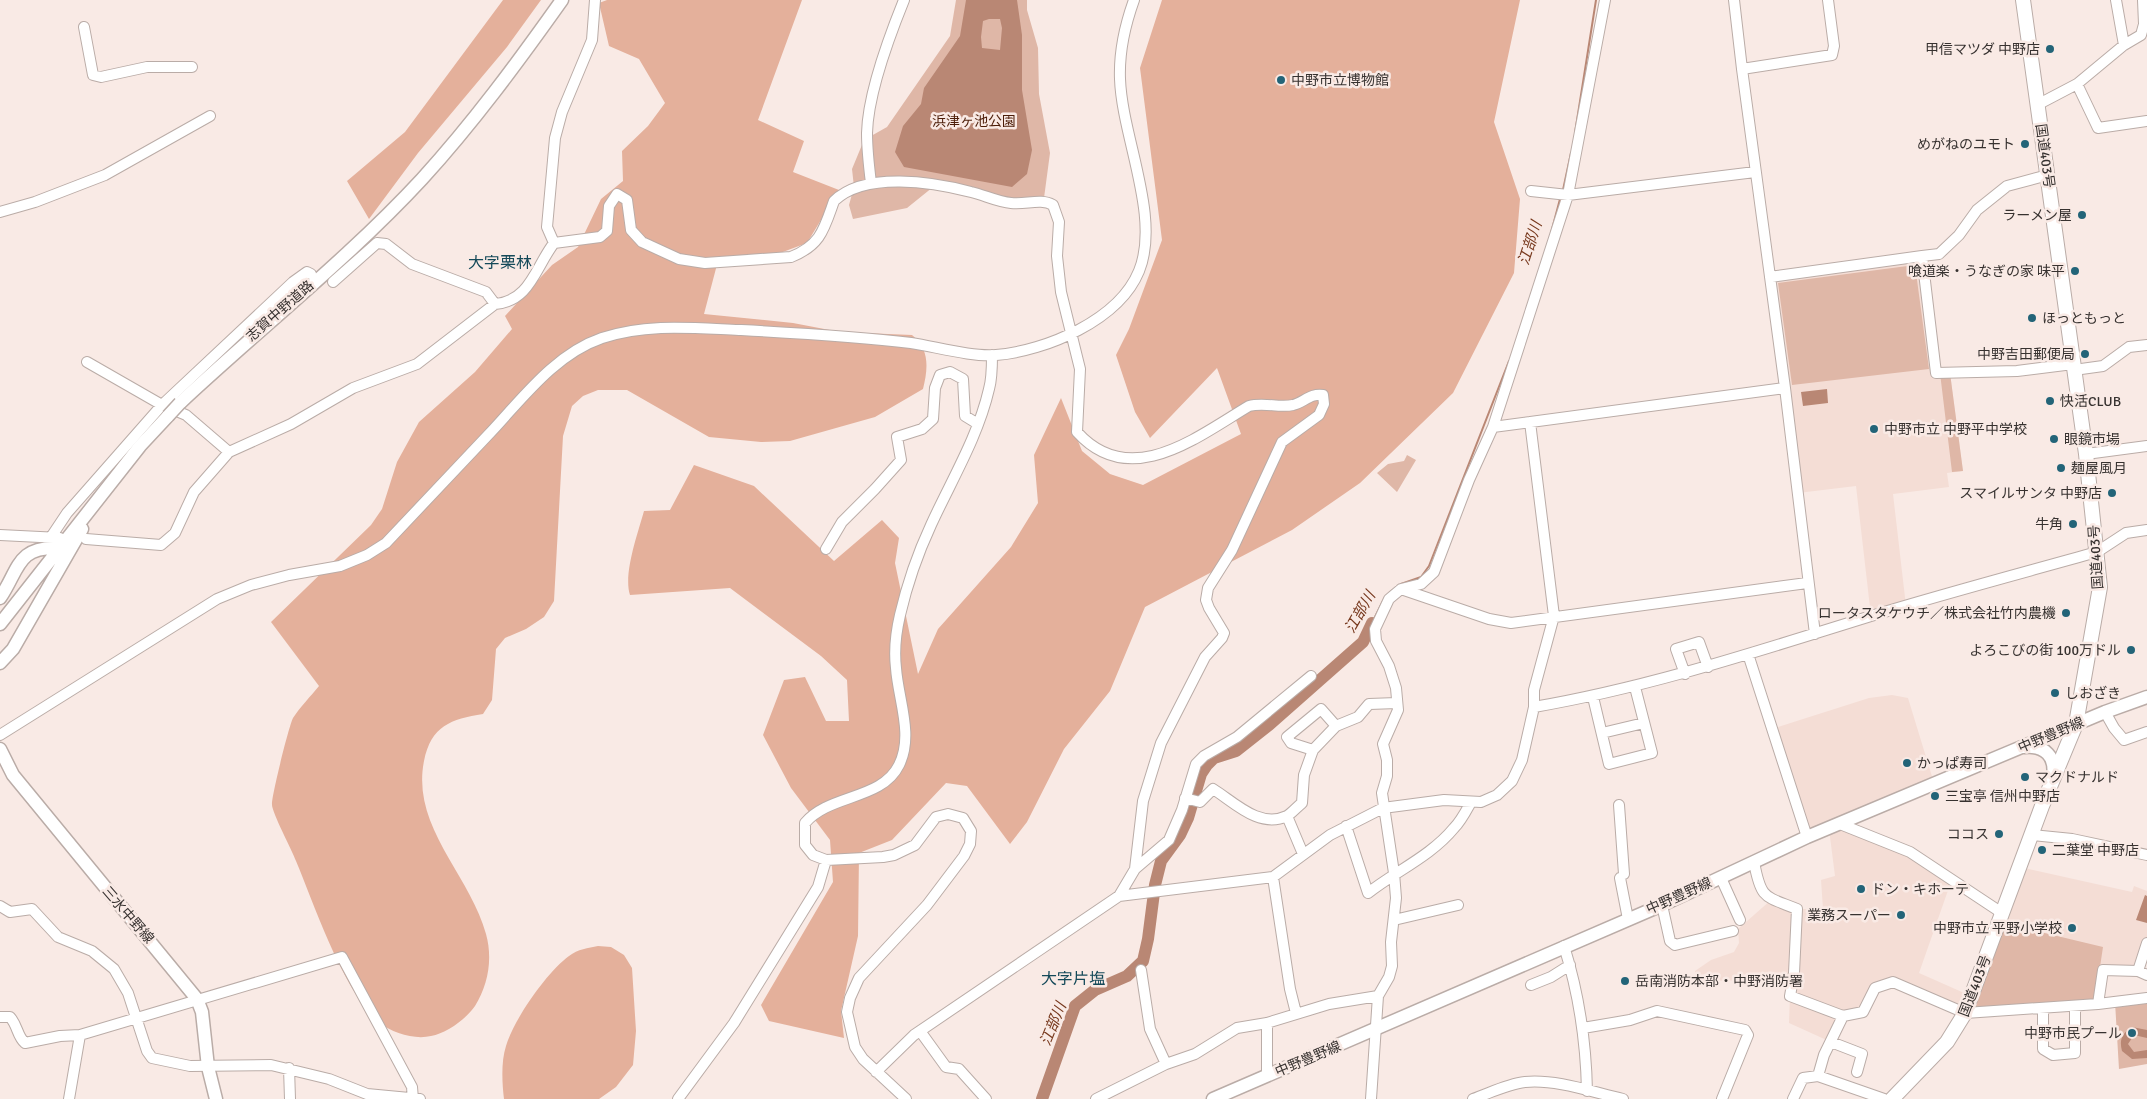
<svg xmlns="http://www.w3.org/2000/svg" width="2147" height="1099" font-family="Signika,'Noto Sans JP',sans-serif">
  <rect width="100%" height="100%" fill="#f9eae5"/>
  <path fill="#f4ddd5" d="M 1922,256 L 1936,373 L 1950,373 L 1963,471 L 1947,473 L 1949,487 L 1893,494 L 1906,606 L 1871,616 L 1856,486 L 1798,493 L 1770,277 Z
    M 1892,695 L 1908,698 L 1934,783 L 1840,824 L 1869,834 L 1952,879 L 1919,973 L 1971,996 L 2020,867 L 2132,892 L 2134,886 L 2147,891 L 2147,943 L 2138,971 L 2103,970 L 1965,1013 L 1893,982 L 1875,988 L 1863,1012 L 1843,1016 L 1831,1042 L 1789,1023 L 1790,996 L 1794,974 L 1769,980 L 1696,981 L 1695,971 L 1711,960 L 1734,952 L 1739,943 L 1738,929 L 1771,900 L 1797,909 L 1823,909 L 1821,880 L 1835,876 L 1829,829 L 1807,837 L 1772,729 L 1869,698 Z"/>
  <path fill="#dfb7a7" d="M 956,0 L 1027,0 L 1027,10 L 1038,48 L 1039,94 L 1050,153 L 1044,198 L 1012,201 L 938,183 L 907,208 L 853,219 L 849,205 L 854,187 L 852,169 L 864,140 L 887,127 L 950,36 Z
    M 1915,265 L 1929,369 L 1792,385 L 1778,283 Z
    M 1940,373 L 1950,373 L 1963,471 L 1952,472 Z
    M 1407,455 L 1416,460 L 1397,492 L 1377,473 L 1388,464 L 1404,461 Z
    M 2003,923 L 2103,947 L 2095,1000 L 1972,1009 Z
    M 2147,998 L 2147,1064 L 2119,1069 L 2115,1002 Z"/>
  <path fill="#e4b09b" d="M 503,0 L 541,0 L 507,47 L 418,153 L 369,219 L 347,181 L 405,132 Z
    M 607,0 L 802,0 L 758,120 L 804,141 L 793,172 L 839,190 L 807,243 L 780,253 L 719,257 L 704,314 L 793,323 L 840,332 L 912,335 C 930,349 928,369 923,389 L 875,417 L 790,441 L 761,442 L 709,437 L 627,390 L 598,390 L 583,396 L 572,406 L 563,436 L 554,601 L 544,617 L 526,629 L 505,638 L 496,649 L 492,700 L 483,714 C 451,719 431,726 424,761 C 411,827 470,874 486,934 C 493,959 488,985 475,1006 C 466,1019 447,1033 431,1036 C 415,1040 392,1033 380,1023 C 344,994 314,904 296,861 C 292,850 271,811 272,804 C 272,794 289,726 293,718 C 300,707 311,696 319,686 L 271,622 L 371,525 L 382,509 L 397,462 L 419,422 L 475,372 L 512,329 L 505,316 L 552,265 L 578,247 L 601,199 L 623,181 L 622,151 L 648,126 L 665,103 L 639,59 L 609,46 L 599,3 Z
    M 1162,0 L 1520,0 L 1494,122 L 1520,199 L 1514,273 L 1453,393 L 1360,483 L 1292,530 L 1145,607 L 1110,691 L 1064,749 L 1027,822 L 1010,844 L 967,786 L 946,783 L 892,840 L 859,853 L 858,936 L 841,1011 L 844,1038 L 769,1021 L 761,1005 L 833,882 L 830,840 L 791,788 L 763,735 L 784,680 L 805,677 L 826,721 L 849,721 L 847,680 L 821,656 L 730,588 L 630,595 C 623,574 638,533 644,511 L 670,510 L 694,465 L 754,486 L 834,561 L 882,520 L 899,538 L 895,563 L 918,674 L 938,629 L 1011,547 L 1038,503 L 1034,455 L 1061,398 L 1082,451 L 1110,474 L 1143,485 L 1241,434 L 1217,368 L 1150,438 L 1135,412 L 1116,355 L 1129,329 L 1162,240 L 1140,68 Z
    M 598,946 L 611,947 L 624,955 L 632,968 L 636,1031 L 633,1065 L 616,1087 L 599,1099 L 504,1099 C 502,1083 501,1061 506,1046 C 514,1019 547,972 569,956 C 578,949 588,948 598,946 Z"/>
  <path fill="#b98774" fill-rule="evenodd" d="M 966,0 L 1017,0 L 1022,35 L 1022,90 L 1032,150 L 1027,174 L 1012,187 L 904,167 L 895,152 L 903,126 L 921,104 L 924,88 L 960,36 ZM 989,19 L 1000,19 L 1002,28 L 1000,50 L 982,48 L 981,37 L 983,21 Z
    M 1827,389 L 1828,403 L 1803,406 L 1801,392 Z
    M 2145,895 L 2147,896 L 2147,923 L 2136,920 Z
    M 2132,1027 L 2147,1030 L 2147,1038 L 2134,1035 L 2128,1044 L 2134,1052 L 2147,1050 L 2147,1058 L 2132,1059 L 2122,1051 C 2119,1040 2122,1033 2132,1027 Z"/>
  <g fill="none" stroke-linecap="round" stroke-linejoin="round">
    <path stroke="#b98774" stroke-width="2" d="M 1575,133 L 1596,0
      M 1563,190 L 1571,153
      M 1551,233 L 1560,199
      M 1401,584 L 1421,577 L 1429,566 L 1509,361
      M 1389,593 L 1397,587
      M 1372,623 L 1383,601"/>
    <path stroke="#b98774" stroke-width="12" d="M 1042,1099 L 1075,1006 L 1095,990 L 1127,976 L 1143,961 L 1148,939 L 1155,885 L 1161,861 L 1180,835 L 1188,818 L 1201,774 L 1207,765 L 1214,758 L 1236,751 L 1269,725 L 1363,642 L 1372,623"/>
    <defs>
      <path id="minor" d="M 1734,0 L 1742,69
        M 2116,0 L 2124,45
        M 84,27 L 93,75 L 101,77 L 147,67 L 192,67
        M 2077,84 L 2098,128 L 2147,121
        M 2037,105 L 2077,84 L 2124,45 L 2141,35 L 2144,24 L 2143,0
        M 871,183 C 869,167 867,150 867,133 C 868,93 889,37 904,0
        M 1531,191 L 1568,195 L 1755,172
        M 0,212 L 35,202 L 105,175 L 210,116
        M 554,243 L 547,227 L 555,138 L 562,112 L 592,40 L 595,0
        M 1922,256 L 1939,254 L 1959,235 L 1977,210 L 2007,186 L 2048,175
        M 1770,277 L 1922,256 L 1936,373 L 2017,371 L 2073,364
        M 333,282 L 377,243 L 386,244 L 412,264 L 486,292 L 495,304
        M 87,362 L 162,405 L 186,415 L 229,452
        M 2074,370 L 2103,366 L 2129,347 L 2147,345
        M 1493,427 L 1785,388
        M 2086,454 L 2147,446
        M 0,535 L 60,538
        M 51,537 L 67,513 L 162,405 L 293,282 L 307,272 L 311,274
        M 86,539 L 161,545 L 175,533 L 194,492 L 229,452 L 291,424 L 353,388 L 417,364 L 495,304 C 530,301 535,268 554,243 L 600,237 L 607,231 L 609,206 L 617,194 L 627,200 L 631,230 L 642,242 L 679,259 L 705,263 L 791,257 C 821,245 824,229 834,201 C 865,171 933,182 971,192 C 984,195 998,202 1011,203 C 1026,205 1040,198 1053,205 L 1059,222 L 1057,256 L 1061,292 L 1080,369 L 1077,432 C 1130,491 1197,437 1249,406 C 1264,402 1279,408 1293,405 C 1304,402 1311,393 1323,395 L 1324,404 L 1319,415 L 1282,442 L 1232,550 L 1208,588 L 1206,600 L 1209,608 L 1224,633 L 1222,638 L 1205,657 L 1161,743 L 1143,801 L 1135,869 L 1119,896
        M 826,549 L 842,522 L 875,489 L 901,460 L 897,437 L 922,429 L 933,419 L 935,388 L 940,375 L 950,372 L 963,379 L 965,416 L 978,424
        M 1401,589 L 1489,619 L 1511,623 L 1807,583
        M 1815,634 L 1785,388 L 1742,69 L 1832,55 L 1834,46 L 1828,0
        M 1748,654 L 1807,837
        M 1685,674 L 1676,649 L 1699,642 L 1708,667
        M 1593,697 L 1609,764 L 1652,753 L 1635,687
        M 1534,707 C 1650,687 1758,651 1871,616 C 1946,593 2022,573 2097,552 L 2126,533 L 2147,530
        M 2105,712 L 2114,728 L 2124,740 L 2147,732
        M 1602,733 L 1644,723
        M 0,735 L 217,599 L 251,585 L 289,575 L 340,566 L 367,555 L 386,543 C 421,506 455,470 489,434 C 522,399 555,354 602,338 C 646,323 693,328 739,330 C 796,333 854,336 911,343 C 937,347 971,357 996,355 C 1046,351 1119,320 1139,271 C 1161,217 1122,137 1120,79 C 1119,53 1125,25 1134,0
        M 1313,750 L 1291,743 L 1287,737 L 1321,709 L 1336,726
        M 1185,798 L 1200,802 L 1213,789 C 1234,802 1259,829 1287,816 C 1292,813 1297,807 1302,803 L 1304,775 L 1313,750 L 1336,726 L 1358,717 L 1369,704 L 1397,703
        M 1619,805 L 1624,874
        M 1287,816 L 1303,854
        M 1840,824 L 1910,852 L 2002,913
        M 1346,826 L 1368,893 C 1396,871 1431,856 1454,828 C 1461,821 1466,811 1471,802
        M 2032,835 L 2072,839 L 2147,855
        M 1754,862 C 1761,900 1765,896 1797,909 L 1794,973 L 1790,996 L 1843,1016 L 1863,1012 L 1875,988 L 1893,982 L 1965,1013 L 2098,1004 L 2147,998
        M 1135,869 L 1169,840 L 1182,810 L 1196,764 L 1204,756 L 1237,737 L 1311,676
        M 1273,877 L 1290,989 L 1296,1013
        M 1620,878 L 1628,919
        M 1721,878 L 1740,920
        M 1662,905 L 1670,941 L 1675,945 L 1733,931
        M 0,906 L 10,912 L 32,909 L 58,937 L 92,951 L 114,969 L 128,993 L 147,1051 L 152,1058 L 190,1066 L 271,1065 L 329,1079 L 367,1094 L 420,1099
        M 1394,920 L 1458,905
        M 1564,946 C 1579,994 1586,1041 1587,1091
        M 1141,970 L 1150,1029 L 1166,1064
        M 2138,971 L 2147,943
        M 1531,985 L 1551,977 L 1570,965
        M 2098,1004 L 2103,970 L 2138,971 L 2147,975
        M 2043,1008 L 2043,1049 L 2053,1055 L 2075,1053 L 2075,1006
        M 0,1017 L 10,1017 C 18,1026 17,1036 25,1043 L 60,1036 L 80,1035 L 342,957 L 412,1087 L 413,1099
        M 1583,1028 L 1630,1020 L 1657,1011 L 1745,1030 L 1748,1035 L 1722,1099
        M 920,1031 L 946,1067 L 959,1069 L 986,1099
        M 1831,1042 L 1862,1054 L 1857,1072
        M 289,1068 L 290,1099
        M 876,1072 L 914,1035 L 1119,896 L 1273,877 L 1330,835 L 1383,808 L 1444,800 L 1481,802 L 1497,795 L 1512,781 L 1522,760 L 1534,707 L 1534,690 L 1554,616 L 1530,422
        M 1267,1076 L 1267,1023
        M 1818,1076 L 1884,1099
        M 69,1099 L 80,1035
        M 678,1099 L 734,1023 L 818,887 L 826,860
        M 906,1099 L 863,1059 L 855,1047 L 847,1012 L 850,998 L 859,978 L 927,905 L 964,856 L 970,844 L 971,831 L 963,818 L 948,814 L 936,817 L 915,845 L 894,855 L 883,857 L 826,860 L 813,855 L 805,845 L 805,823 C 829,794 882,800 899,765 C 914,735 898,699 896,668 C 894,651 896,632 900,615 C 907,585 918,553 931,525 C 951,481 978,437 989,389 C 992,379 992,366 992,355
        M 1096,1099 L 1166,1064 L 1195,1054 L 1237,1028 L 1267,1023 L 1329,1004 L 1378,996
        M 1371,1099 L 1378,996 L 1389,977 L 1392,966 L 1391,942 L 1396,898 L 1394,873 L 1382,793 L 1387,776 L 1387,760 L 1383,744 L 1398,710 L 1396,688 L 1389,666 L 1376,641 L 1375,629 L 1389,599 L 1401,589 L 1421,584 L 1434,572 L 1469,480 L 1493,427 L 1568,195 L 1605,0
        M 1473,1099 C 1490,1093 1507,1084 1525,1082 C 1557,1079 1592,1092 1623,1099
        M 1793,1099 L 1803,1078 L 1818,1076 L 1824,1055 L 1843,1016"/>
      <path id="major" d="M 180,403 C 259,329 349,258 422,179 C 473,123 518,62 562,0
        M 0,598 C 19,570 17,546 58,548
        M 0,624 L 140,446 L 168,416
        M 0,663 L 13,649 L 82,529
        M 2025,747 C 2045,745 2056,757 2053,776
        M 0,749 L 13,775 L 197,999 L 202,1012 L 208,1067 L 216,1099
        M 1213,1099 L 1662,905 L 1807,837 L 2105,712 L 2147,697"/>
      <path id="highway" d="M 1892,1099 L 1947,1042 L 1965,1013 L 2042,806 L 2076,724 L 2100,587 L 2086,454 L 2023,0"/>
    </defs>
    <use href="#minor" stroke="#baaca7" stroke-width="12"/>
    <use href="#major" stroke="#baaca7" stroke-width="15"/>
    <use href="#highway" stroke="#baaca7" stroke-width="16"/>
    <use href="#minor" stroke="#fff" stroke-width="10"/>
    <use href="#major" stroke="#fff" stroke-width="12"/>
    <use href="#highway" stroke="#fff" stroke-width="14"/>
    <defs>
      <path id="major-bridge" d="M 168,416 L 180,403"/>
    </defs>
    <use href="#major-bridge" stroke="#baaca7" stroke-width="15" stroke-linecap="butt"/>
    <use href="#major-bridge" stroke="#fff" stroke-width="12"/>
  </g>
  <g fill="#236478" stroke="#f9eae5" stroke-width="2">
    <circle cx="2050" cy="49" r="5"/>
    <circle cx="1281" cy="80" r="5"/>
    <circle cx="2025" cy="144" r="5"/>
    <circle cx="2082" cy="215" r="5"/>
    <circle cx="2075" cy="271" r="5"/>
    <circle cx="2032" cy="318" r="5"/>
    <circle cx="2085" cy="354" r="5"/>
    <circle cx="2050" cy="401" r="5"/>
    <circle cx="1874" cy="429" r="5"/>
    <circle cx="2054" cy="439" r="5"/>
    <circle cx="2061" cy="468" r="5"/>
    <circle cx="2112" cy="493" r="5"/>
    <circle cx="2073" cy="524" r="5"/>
    <circle cx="2066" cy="613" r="5"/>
    <circle cx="2131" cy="650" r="5"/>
    <circle cx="2055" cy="693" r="5"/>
    <circle cx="1907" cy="763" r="5"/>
    <circle cx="2025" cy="777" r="5"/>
    <circle cx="1935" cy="796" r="5"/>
    <circle cx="1999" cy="834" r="5"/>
    <circle cx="2042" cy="850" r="5"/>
    <circle cx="1861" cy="889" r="5"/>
    <circle cx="1901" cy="915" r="5"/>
    <circle cx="2072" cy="928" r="5"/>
    <circle cx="1625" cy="981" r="5"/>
    <circle cx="2132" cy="1033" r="5"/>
  </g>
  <g text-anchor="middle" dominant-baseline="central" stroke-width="5" stroke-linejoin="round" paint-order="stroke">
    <g font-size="14" fill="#373230" stroke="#f9eae5" text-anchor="end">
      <text x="2040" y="49">甲信マツダ 中野店</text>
      <text x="1291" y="80" text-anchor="start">中野市立博物館</text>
      <text x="2015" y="144">めがねのユモト</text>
      <text x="2072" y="215">ラーメン屋</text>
      <text x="2065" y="271">喰道楽・うなぎの家 味平</text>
      <text x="2042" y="318" text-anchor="start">ほっともっと</text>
      <text x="2075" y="354">中野吉田郵便局</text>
      <text x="2060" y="401" text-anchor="start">快活CLUB</text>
      <text x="1884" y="429" text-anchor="start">中野市立 中野平中学校</text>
      <text x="2064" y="439" text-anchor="start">眼鏡市場</text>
      <text x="2071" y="468" text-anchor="start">麺屋風月</text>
      <text x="2102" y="493">スマイルサンタ 中野店</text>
      <text x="2063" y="524">牛角</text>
      <text x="2056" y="613">ロータスタケウチ／株式会社竹内農機</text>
      <text x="2121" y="650">よろこびの街 100万ドル</text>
      <text x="2065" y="693" text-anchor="start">しおざき</text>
      <text x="1917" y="763" text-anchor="start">かっぱ寿司</text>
      <text x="2035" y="777" text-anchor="start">マクドナルド</text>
      <text x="1945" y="796" text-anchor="start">三宝亭 信州中野店</text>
      <text x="1989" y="834">ココス</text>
      <text x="2052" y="850" text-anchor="start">二葉堂 中野店</text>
      <text x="1871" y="889" text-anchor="start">ドン・キホーテ</text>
      <text x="1891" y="915">業務スーパー</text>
      <text x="2062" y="928">中野市立 平野小学校</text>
      <text x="1635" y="981" text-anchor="start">岳南消防本部・中野消防署</text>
      <text x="2122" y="1033">中野市民プール</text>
    </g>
    <g font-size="14" fill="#4c1d08" stroke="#f9eae5">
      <text x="974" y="121">浜津ヶ池公園</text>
    </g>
    <g font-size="14" fill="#373230" stroke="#f9eae5">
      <text transform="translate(2045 156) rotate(82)">国道403号</text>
      <text transform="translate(280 311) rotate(-41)">志賀中野道路</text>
      <text transform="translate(2096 557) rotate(-94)">国道403号</text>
      <text transform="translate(2051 735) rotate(-23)">中野豊野線</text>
      <text transform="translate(1679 896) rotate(-24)">中野豊野線</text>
      <text transform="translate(128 915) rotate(49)">三水中野線</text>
      <text transform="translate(1975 986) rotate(-69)">国道403号</text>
      <text transform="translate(1308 1059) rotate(-23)">中野豊野線</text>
    </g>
    <g font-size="15" font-style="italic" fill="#77381d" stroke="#f9eae5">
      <text transform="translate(1530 243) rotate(-72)">江部川</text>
      <text transform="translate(1360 612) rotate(-60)">江部川</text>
      <text transform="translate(1053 1024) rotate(-68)">江部川</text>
    </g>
    <g font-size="16" fill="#144959" stroke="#f9eae5">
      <text x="500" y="263">大字栗林</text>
      <text x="1073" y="979">大字片塩</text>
    </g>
  </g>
</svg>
